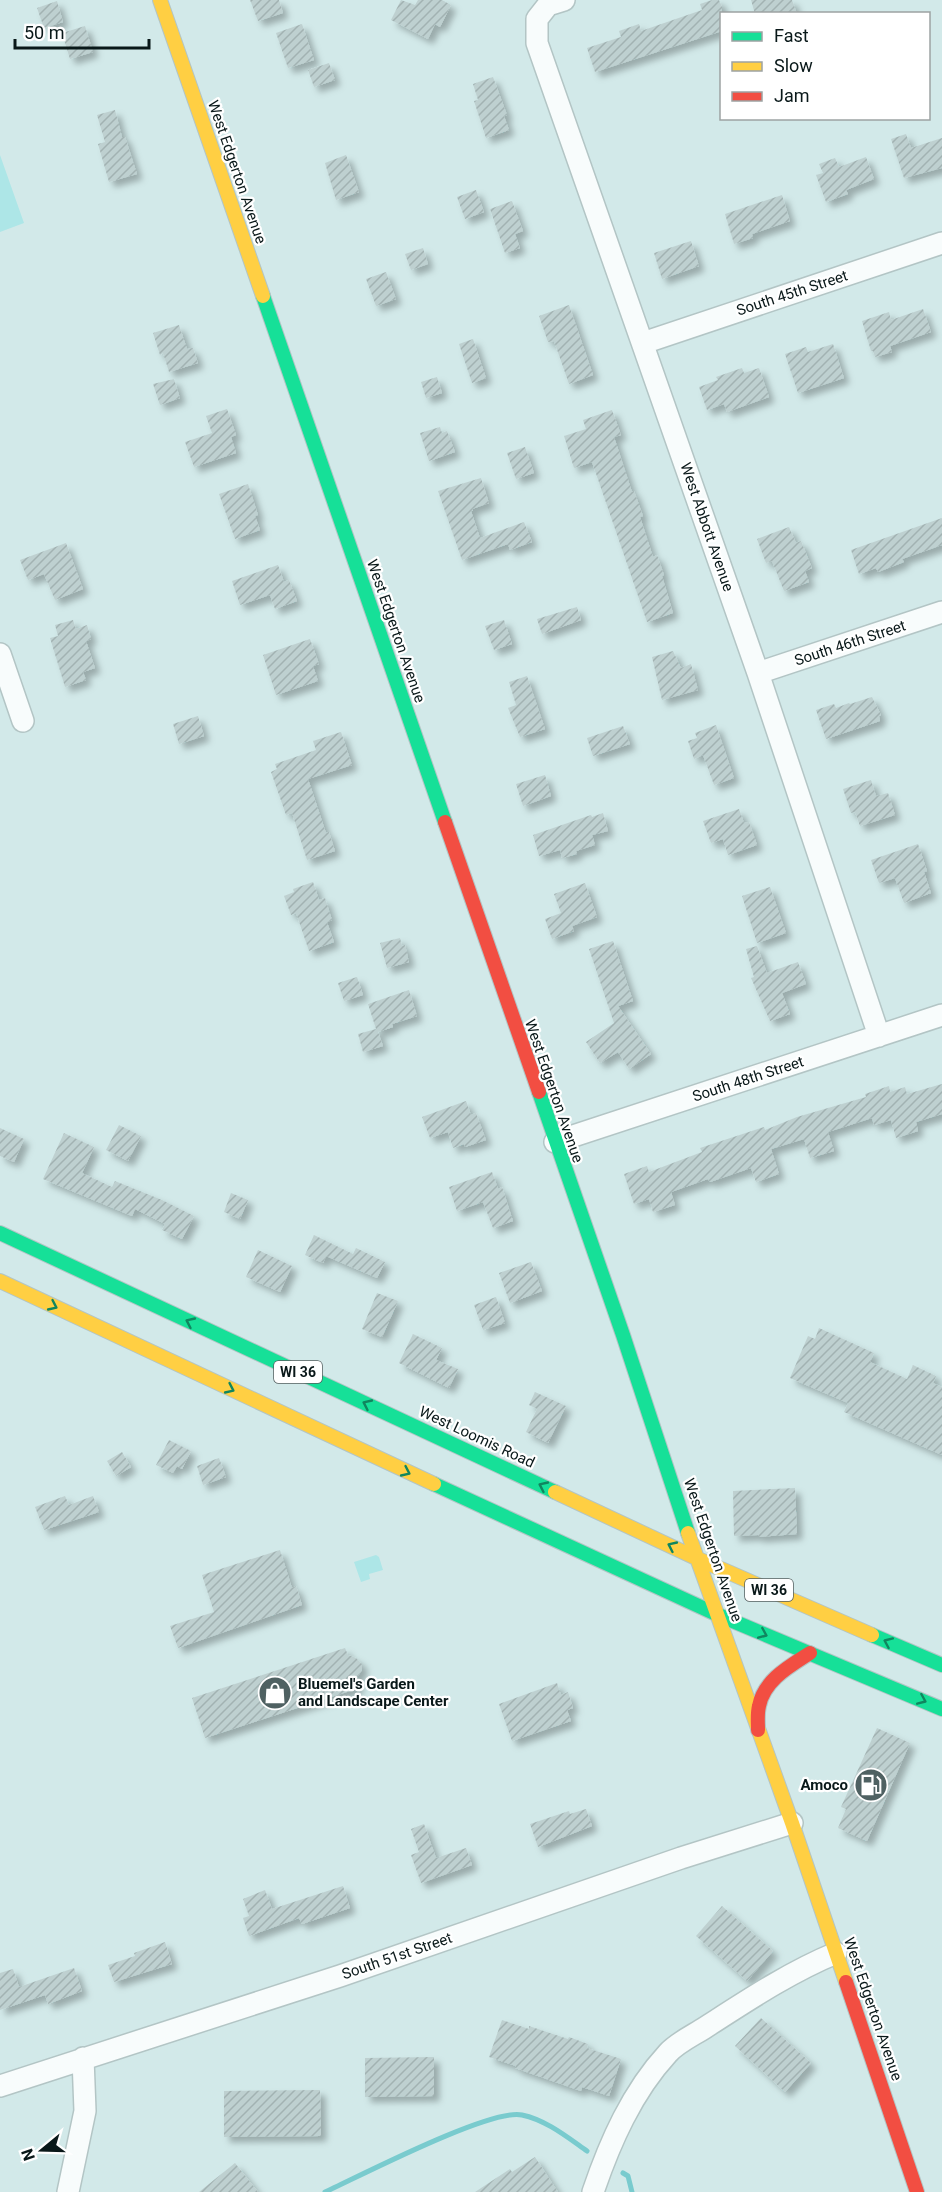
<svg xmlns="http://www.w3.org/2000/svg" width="942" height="2192" font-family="Roboto,sans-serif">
  <defs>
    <pattern id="building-hatch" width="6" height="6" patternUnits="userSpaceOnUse" patternTransform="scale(1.5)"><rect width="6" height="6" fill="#bed0d0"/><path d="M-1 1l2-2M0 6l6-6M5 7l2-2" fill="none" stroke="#a2b2b2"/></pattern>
    <filter id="shadow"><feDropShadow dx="5.5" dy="5.5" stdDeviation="3" flood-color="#0004"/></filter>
  </defs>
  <rect width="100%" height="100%" fill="#d2e9e9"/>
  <path fill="#ade6e7" d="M 0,155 L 24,223 L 0,232 Z
    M 376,1555 L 379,1557 L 383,1570 L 369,1574 L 370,1579 L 361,1582 L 354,1562 Z"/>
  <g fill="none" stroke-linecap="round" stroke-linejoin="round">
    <path stroke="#79cbce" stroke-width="5" d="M 623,2173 L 628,2176 L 632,2192
      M 325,2192 C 360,2176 491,2108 522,2115 C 546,2120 567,2137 587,2151"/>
  </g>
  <path fill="url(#building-hatch)" filter="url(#shadow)" d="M 250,0 L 279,0 L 283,13 L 258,21 Z
    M 401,0 L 415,5 L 418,0 L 442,0 L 451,5 L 440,27 L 435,24 L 428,39 L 391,20 Z
    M 712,0 L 719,0 L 722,7 L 722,31 L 595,72 L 587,48 L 621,37 L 619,31 L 639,24 L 641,31 L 702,10 L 700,4 Z
    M 751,0 L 792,0 L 797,14 L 755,14 Z
    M 57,1 L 63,22 L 44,28 L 37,8 Z
    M 302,24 L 314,60 L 288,68 L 276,33 Z
    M 85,26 L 93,52 L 70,59 L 62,33 Z
    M 329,63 L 335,80 L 314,87 L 308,70 Z
    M 493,77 L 507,115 L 504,116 L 509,130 L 486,138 L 474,101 L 478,100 L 473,84 Z
    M 115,110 L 122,137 L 125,137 L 137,174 L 109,182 L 98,144 L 105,142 L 97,115 Z
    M 906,134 L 911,148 L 942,138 L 942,168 L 904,178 L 891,139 Z
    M 346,155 L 359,192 L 336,200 L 325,163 Z
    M 866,157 L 874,179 L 846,190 L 848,194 L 826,202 L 816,175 L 823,173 L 819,164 L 835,158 L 839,167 Z
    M 476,190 L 484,212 L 465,219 L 457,197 Z
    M 782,195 L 790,221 L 752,234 L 753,238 L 734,244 L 725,214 Z
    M 512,201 L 523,231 L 515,234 L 520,248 L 505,253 L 490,209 Z
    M 691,241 L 699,266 L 662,279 L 654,253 Z
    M 423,248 L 428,264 L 411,270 L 405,254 Z
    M 386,272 L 396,299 L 376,306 L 366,279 Z
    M 569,305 L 593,375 L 569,384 L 554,341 L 548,342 L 539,316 Z
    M 923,309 L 931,332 L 890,346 L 892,352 L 875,357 L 873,351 L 871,351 L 862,321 L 889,312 L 891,320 Z
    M 179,325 L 187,349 L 193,348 L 198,363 L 169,372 L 163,353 L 160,355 L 153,333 Z
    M 473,339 L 486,378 L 472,383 L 459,344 Z
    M 833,344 L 844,378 L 798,393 L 785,354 L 806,347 L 808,352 Z
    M 742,368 L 744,373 L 759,368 L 769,397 L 727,412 L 724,404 L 707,410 L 699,387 L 718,380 L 716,377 Z
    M 437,377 L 442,393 L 426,398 L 421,382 Z
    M 174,379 L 180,398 L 160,405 L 153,384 Z
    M 227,409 L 236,435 L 231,437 L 236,453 L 194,467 L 185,442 L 212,433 L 206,416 Z
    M 612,410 L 621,435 L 614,437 L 632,492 L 634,491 L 643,516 L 640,517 L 653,557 L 657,555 L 664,575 L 662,576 L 673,613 L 647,622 L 592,462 L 574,468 L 564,436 L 586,429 L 583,420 Z
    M 440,427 L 442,433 L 447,431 L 455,452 L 429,461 L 420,433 Z
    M 525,447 L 534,473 L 516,479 L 507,453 Z
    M 481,478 L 489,503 L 472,509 L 473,511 L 471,511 L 480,538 L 524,522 L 532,542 L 510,550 L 508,544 L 462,560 L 438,491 Z
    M 248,484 L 258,515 L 255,516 L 260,530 L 235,539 L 219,494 Z
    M 942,518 L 942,545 L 902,559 L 904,562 L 878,572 L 876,568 L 859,574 L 851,550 Z
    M 789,527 L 796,543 L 801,541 L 812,568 L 805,571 L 809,582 L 784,591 L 772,561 L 766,563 L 757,539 Z
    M 66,543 L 83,589 L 55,600 L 44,574 L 28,580 L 20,560 Z
    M 278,565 L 284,582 L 289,580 L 297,601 L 275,609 L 270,595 L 240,605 L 232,581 Z
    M 577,607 L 581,620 L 542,634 L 537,619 Z
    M 73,620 L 76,629 L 87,625 L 91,639 L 86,641 L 95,668 L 83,672 L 86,680 L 65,687 L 50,638 L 58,636 L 55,625 Z
    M 504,620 L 512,644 L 494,650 L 485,626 Z
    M 310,639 L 319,664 L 313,666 L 318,681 L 276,695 L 263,655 Z
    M 673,651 L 681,668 L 691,664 L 698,690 L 662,700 L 652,657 Z
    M 527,676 L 545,729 L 520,737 L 508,708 L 516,705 L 509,682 Z
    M 872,697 L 881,715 L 879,716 L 880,721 L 826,739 L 816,710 L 834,704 L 836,708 L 849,703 L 850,704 Z
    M 198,716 L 204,736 L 179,744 L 173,724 Z
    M 716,725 L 734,778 L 714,785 L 703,755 L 694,759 L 688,741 L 697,738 L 695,733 Z
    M 623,726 L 630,744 L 593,756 L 587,738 Z
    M 341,732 L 352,765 L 308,779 L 326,833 L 329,832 L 335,851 L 307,860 L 292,813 L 286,815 L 271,772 L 277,769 L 275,764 L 316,750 L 313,741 Z
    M 545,775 L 551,796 L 523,806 L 516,784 Z
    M 871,780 L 876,796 L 888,793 L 895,815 L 860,826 L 855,812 L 851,813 L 843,789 Z
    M 739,809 L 744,823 L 749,822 L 757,845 L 728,855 L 723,839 L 711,843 L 703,821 Z
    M 603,813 L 608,831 L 592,835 L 595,845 L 576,851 L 577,854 L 562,858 L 560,850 L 539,856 L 533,835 L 591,815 L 592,817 Z
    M 918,844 L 927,871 L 924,872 L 931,893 L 904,903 L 895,878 L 879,883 L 871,860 Z
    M 313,882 L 319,900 L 325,898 L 332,920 L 327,922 L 334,942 L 309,951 L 296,913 L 291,915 L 284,896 L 294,892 L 293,889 Z
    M 585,883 L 597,917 L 572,926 L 574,931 L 552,939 L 545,919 L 561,913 L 554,894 Z
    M 770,887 L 786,933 L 757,943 L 742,896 Z
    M 400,938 L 402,946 L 405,945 L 409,962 L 387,968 L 380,943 Z
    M 613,941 L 633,1001 L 618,1006 L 651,1054 L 629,1069 L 618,1052 L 600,1063 L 586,1042 L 614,1023 L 589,949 Z
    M 757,946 L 767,973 L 798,962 L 806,984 L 782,993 L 790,1014 L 770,1021 L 751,978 L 754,977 L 746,949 Z
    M 357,977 L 363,995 L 344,1001 L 338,983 Z
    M 409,990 L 417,1016 L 392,1024 L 393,1027 L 378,1032 L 383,1046 L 363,1052 L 358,1034 L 376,1029 L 368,1004 Z
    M 942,1084 L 942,1114 L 916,1122 L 918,1131 L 896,1138 L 891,1120 L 874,1125 L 872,1118 L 828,1132 L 834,1151 L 810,1158 L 804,1139 L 771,1149 L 779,1174 L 756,1182 L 751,1168 L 710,1182 L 708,1179 L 671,1192 L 675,1205 L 653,1212 L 649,1199 L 634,1204 L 624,1174 L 647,1166 L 649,1172 L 702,1152 L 700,1148 L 764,1127 L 765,1130 L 797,1117 L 866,1097 L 865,1094 L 889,1086 L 890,1092 L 905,1087 L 907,1094 Z
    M 466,1101 L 471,1115 L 476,1113 L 486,1140 L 465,1147 L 464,1144 L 453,1148 L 448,1132 L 430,1138 L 422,1117 Z
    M 119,1125 L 141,1136 L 128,1161 L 106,1150 Z
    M 0,1128 L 24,1139 L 14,1162 L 0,1156 Z
    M 64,1133 L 94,1147 L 82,1173 L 112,1187 L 115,1181 L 162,1200 L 194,1216 L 182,1239 L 162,1230 L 165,1224 L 135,1209 L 132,1216 L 43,1179 Z
    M 492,1172 L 498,1189 L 502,1187 L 513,1221 L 493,1228 L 483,1202 L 457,1211 L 449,1187 Z
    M 231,1193 L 248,1200 L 240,1219 L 224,1212 Z
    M 314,1235 L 353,1254 L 356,1248 L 385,1262 L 377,1278 L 326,1256 L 323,1263 L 305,1255 Z
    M 258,1250 L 292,1266 L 280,1292 L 246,1277 Z
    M 531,1262 L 542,1291 L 510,1303 L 499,1273 Z
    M 377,1293 L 398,1301 L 382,1337 L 362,1329 Z
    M 496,1297 L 505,1323 L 483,1330 L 474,1305 Z
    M 819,1328 L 874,1353 L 870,1362 L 907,1379 L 913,1365 L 936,1376 L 933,1383 L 942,1387 L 942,1455 L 844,1412 L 848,1403 L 790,1378 L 808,1336 L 815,1339 Z
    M 413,1334 L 442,1348 L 436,1360 L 458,1369 L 449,1388 L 399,1363 Z
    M 535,1392 L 566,1406 L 548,1443 L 526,1432 L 537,1409 L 529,1405 Z
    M 169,1440 L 191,1451 L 182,1469 L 177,1466 L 173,1473 L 156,1465 Z
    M 122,1452 L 131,1467 L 116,1476 L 107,1461 Z
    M 219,1458 L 226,1477 L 203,1485 L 197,1466 Z
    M 795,1488 L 797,1534 L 758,1537 L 758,1535 L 734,1536 L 733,1491 Z
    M 65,1496 L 69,1505 L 93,1496 L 99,1512 L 44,1530 L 35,1507 Z
    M 280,1550 L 292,1588 L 296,1586 L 302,1605 L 178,1648 L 170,1626 L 214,1612 L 202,1575 Z
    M 345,1648 L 348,1655 L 356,1658 L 362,1664 L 362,1670 L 356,1679 L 359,1688 L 205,1738 L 192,1698 Z
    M 557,1683 L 561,1695 L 568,1692 L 573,1708 L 567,1710 L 571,1721 L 512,1741 L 499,1704 Z
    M 877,1728 L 910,1743 L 867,1841 L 838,1828 L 846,1809 L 841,1807 Z
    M 586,1809 L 592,1826 L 538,1847 L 530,1824 L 569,1811 L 570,1814 Z
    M 424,1824 L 436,1858 L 466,1848 L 472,1865 L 421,1883 L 411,1855 L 419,1852 L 411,1829 Z
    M 343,1886 L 350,1908 L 302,1924 L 299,1918 L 249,1936 L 243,1918 L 249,1916 L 243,1899 L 265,1890 L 272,1909 Z
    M 722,1906 L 773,1951 L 747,1981 L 696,1936 Z
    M 165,1942 L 172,1964 L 114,1982 L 108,1965 L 135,1956 L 134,1953 Z
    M 74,1968 L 82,1991 L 48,2004 L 45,1995 L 0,2010 L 0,1973 L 13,1969 L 19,1987 Z
    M 761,2018 L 811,2063 L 785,2092 L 735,2046 Z
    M 502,2020 L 529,2029 L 529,2026 L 568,2039 L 569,2037 L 588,2044 L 587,2048 L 621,2059 L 609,2096 L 582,2087 L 581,2091 L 515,2068 L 516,2066 L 489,2057 Z
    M 434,2057 L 434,2096 L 365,2097 L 365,2058 Z
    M 320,2090 L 321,2136 L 224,2137 L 224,2091 Z
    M 535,2157 L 558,2192 L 475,2192 L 510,2169 L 512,2172 Z
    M 235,2163 L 258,2192 L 199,2192 Z"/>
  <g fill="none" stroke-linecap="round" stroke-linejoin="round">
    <defs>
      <path id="street" d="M 564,0 L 548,5 L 537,19 L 537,43 L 758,673 L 879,1036
        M 643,343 L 942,243
        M 0,654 L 23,721
        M 758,673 L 942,612
        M 555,1142 L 942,1015
        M 0,2086 L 340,1976 L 681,1858 L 792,1823
        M 68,2192 L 85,2111 L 83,2058
        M 593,2192 C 610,2142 632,2092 668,2053 C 678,2042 694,2035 706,2027 C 748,2000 790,1972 836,1953"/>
      <path id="fast" d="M 263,296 L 445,822
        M 539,1092 L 623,1335 L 688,1533
        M 0,1233 L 555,1492
        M 434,1484 L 716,1614 L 942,1709
        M 872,1635 L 942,1665"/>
      <path id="slow" d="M 160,0 L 263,296
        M 0,1281 L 434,1484
        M 555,1492 L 696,1558 L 872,1635
        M 688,1533 L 792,1823 L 846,1982"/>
      <path id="jam" d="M 445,822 L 539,1092
        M 758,1730 C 758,1722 757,1714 759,1706 C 764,1680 790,1666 810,1653
        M 846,1982 L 917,2192"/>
    </defs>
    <use href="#street" stroke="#b3c5c5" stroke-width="24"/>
    <use href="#fast" stroke="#b3c5c5" stroke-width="16"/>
    <use href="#slow" stroke="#b3c5c5" stroke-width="16"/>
    <use href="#jam" stroke="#b3c5c5" stroke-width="16"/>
    <use href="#street" stroke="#f8fcfc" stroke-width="21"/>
    <use href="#fast" stroke="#16e098" stroke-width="14"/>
    <use href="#slow" stroke="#ffcf43" stroke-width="14"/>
    <use href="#jam" stroke="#f24e42" stroke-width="14"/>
  </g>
  <defs><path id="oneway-chevron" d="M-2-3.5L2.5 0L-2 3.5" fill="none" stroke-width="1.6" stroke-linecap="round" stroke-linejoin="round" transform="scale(1.5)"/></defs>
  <g stroke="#10865f">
    <use href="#oneway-chevron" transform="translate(53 1306) rotate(25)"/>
    <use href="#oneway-chevron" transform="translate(190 1322) rotate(-155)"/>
    <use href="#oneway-chevron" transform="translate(230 1389) rotate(25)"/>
    <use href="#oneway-chevron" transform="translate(367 1404) rotate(-155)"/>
    <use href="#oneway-chevron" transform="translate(406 1472) rotate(25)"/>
    <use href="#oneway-chevron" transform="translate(543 1486) rotate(-155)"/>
    <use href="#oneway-chevron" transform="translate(672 1546) rotate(-155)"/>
    <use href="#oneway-chevron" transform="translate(763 1634) rotate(23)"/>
    <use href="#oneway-chevron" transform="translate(888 1642) rotate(-156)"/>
    <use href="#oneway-chevron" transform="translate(922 1700) rotate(23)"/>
  </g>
  <defs>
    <symbol id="shop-disc" viewBox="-11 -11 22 22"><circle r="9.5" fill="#4f6162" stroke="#fff"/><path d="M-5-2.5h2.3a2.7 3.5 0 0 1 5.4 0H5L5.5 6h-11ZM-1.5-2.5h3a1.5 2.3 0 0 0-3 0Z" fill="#fff"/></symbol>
    <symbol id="fuel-disc" viewBox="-11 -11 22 22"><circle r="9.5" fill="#4f6162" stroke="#fff"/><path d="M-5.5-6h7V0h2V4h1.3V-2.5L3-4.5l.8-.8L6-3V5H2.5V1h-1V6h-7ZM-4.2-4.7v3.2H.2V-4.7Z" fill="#fff"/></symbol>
  </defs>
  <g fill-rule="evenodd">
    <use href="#shop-disc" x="256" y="1674" width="38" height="38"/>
    <use href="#fuel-disc" x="852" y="1766" width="38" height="38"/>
  </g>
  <g text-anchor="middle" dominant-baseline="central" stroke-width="4.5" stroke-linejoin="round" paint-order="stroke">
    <g fill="#fff" stroke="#535d5e" stroke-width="1.5">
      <rect x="274" y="1361" width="48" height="22" rx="4.5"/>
      <rect x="745" y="1579" width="48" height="22" rx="4.5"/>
    </g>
    <g font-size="14" font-weight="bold" fill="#091819">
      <text x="298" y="1372">WI 36</text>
      <text x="769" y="1590">WI 36</text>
    </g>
    <g font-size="15" fill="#091819" stroke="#fff">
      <text transform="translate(237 172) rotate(71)">West Edgerton Avenue</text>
      <text transform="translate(792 293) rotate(-18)">South 45th Street</text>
      <text transform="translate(707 527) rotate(71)">West Abbott Avenue</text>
      <text transform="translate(396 631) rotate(71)">West Edgerton Avenue</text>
      <text transform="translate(850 643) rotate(-18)">South 46th Street</text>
      <text transform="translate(748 1079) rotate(-18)">South 48th Street</text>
      <text transform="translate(554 1091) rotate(71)">West Edgerton Avenue</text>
      <text transform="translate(477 1437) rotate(25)">West Loomis Road</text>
      <text transform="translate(713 1550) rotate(71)">West Edgerton Avenue</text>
      <text transform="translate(397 1956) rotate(-19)">South 51st Street</text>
      <text transform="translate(873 2009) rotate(71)">West Edgerton Avenue</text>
    </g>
    <g font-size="15" font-weight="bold" fill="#091819" stroke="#fff" text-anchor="start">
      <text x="298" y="1684">Bluemel's Garden<tspan x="298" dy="17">and Landscape Center</tspan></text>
      <text x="848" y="1785" text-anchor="end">Amoco</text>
    </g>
  </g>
  <rect x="720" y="12" width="210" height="108" fill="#ffffff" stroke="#9da3a3" stroke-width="1.5"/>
  <rect x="732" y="32" width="30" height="9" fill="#16e098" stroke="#9da3a3" stroke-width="1.5"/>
  <text x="774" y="42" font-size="18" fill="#091819">Fast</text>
  <rect x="732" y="62" width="30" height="9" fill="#ffcf43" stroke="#9da3a3" stroke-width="1.5"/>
  <text x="774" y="72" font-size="18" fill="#091819">Slow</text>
  <rect x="732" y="92" width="30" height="9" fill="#f24e42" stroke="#9da3a3" stroke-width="1.5"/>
  <text x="774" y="102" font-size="18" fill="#091819">Jam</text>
  <g transform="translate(42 2150) rotate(251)" stroke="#ffffff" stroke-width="4.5" paint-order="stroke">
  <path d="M0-4.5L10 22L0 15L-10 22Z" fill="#091819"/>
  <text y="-9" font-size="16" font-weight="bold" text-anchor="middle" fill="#091819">N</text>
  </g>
  <path d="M15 39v9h134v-9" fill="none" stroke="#091819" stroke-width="3"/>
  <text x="24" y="39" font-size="18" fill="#091819" stroke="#ffffff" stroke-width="4.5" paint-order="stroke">50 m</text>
</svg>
